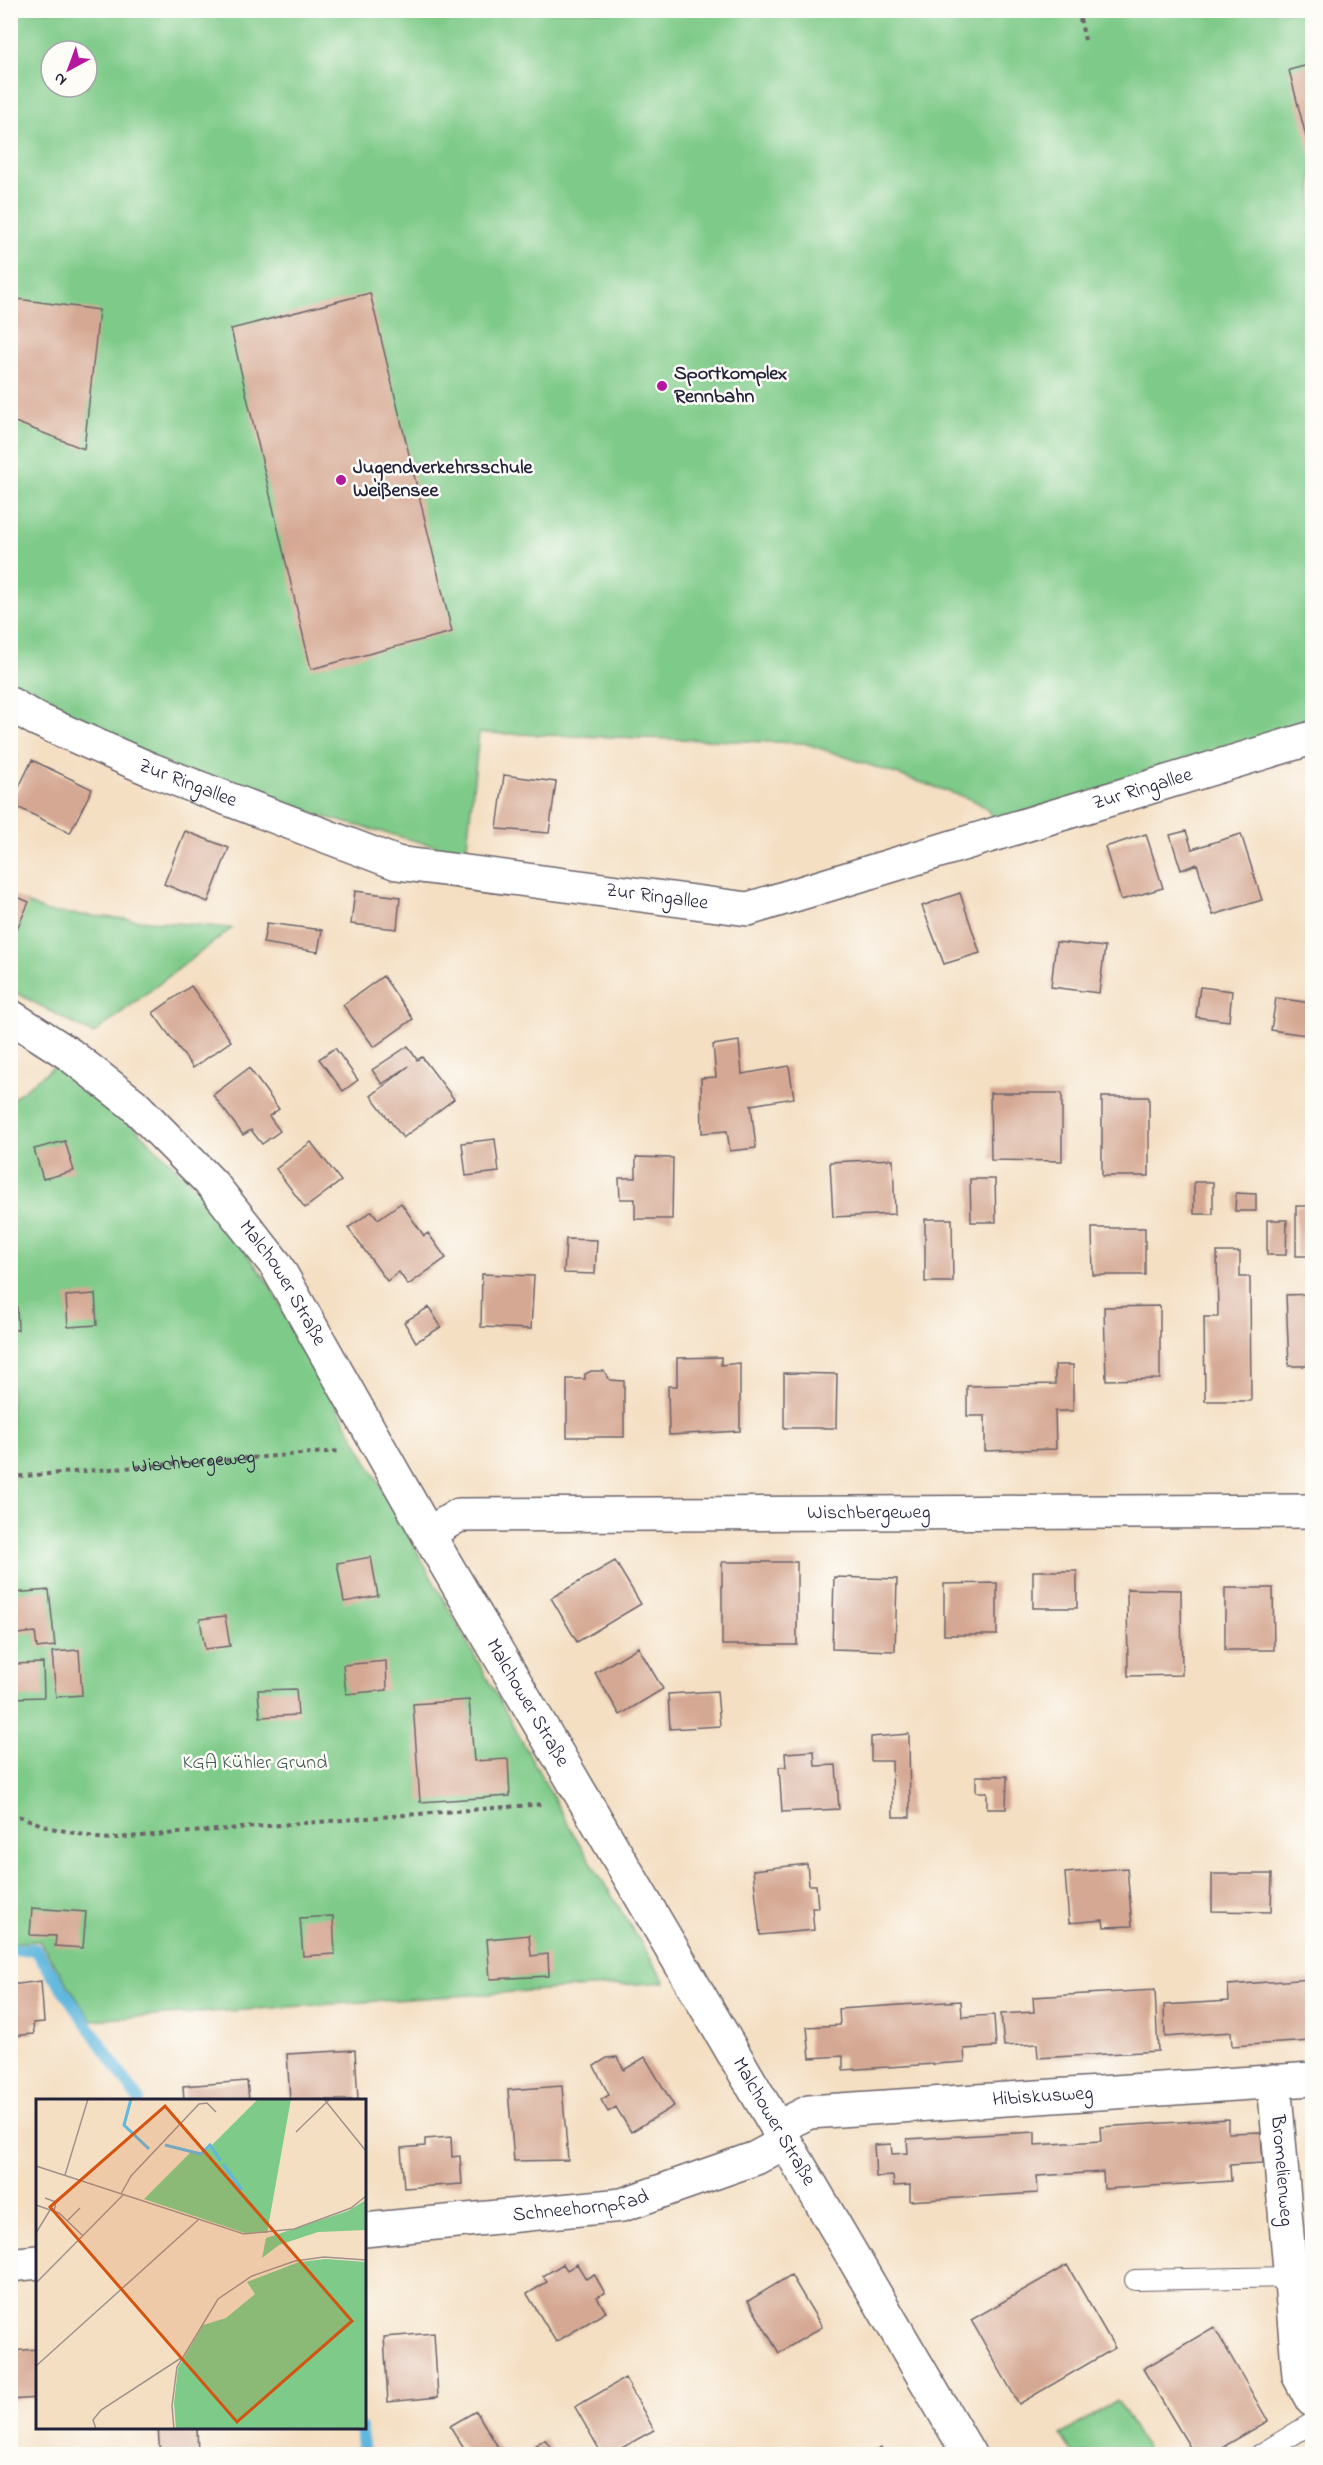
<svg xmlns="http://www.w3.org/2000/svg" width="1323" height="2465" font-family="'Indie Flower',sans-serif">
  <rect width="100%" height="100%" fill="#fdfcf7"/>
  <filter id="ink" filterUnits="userSpaceOnUse"><feTurbulence type="fractalNoise" baseFrequency=".0167" numOctaves="2"/><feDisplacementMap in="SourceGraphic" scale="12" xChannelSelector="R" yChannelSelector="G"/><feConvolveMatrix kernelMatrix="1 2 1 2 8 2 1 2 1" color-interpolation-filters="sRGB"/></filter>
  <filter id="wash" filterUnits="userSpaceOnUse"><feTurbulence type="fractalNoise" baseFrequency=".008" numOctaves="4" result="noise"/><feDisplacementMap in="SourceGraphic" scale="24" xChannelSelector="R" yChannelSelector="G"/><feGaussianBlur stdDeviation="1.35" result="paint"/><feColorMatrix in="noise" values="0 0 0 0 0 0 0 0 0 0 0 0 0 0 0 0 0 1.4 0 .05"/><feComposite in="paint" operator="in"/></filter>
  <g filter="url(#wash)">
    <rect width="100%" height="100%" fill="#f4dfc3"/>
    <path fill="#7eca88" stroke="#507662" stroke-width="1.5" fill-rule="evenodd" d="M 10,11 L 1312,11 L 1312,726 L 996,821 L 985,807 L 973,800 L 804,743 L 479,733 L 466,854 L 298,810 L 180,771 L 11,685 ZM 51,51 L 87,51 L 87,87 L 51,87 Z
      M 10,896 L 47,912 L 232,928 L 93,1034 L 11,990 Z
      M 57,1064 L 121,1114 L 199,1190 L 268,1282 L 570,1828 L 665,1982 L 91,2020 L 39,1941 L 11,1943 L 11,1100 Z
      M 1117,2400 L 1149,2454 L 1073,2454 L 1061,2435 Z"/>
    <g fill="none" stroke-linecap="round" stroke-linejoin="round">
      <path stroke="#61b7de" stroke-width="12" d="M 10,1950 L 35,1949 L 139,2100
        M 361,2428 L 364,2454"/>
    </g>
    <g id="blocks">
      <path fill="#d5a893" d="M 1312,64 L 1312,160 L 1289,70 Z
        M 370,293 L 452,632 L 311,669 L 231,329 Z
        M 10,298 L 99,310 L 84,449 L 10,420 Z
        M 10,750 L 18,755 L 10,768 Z
        M 32,760 L 92,789 L 70,833 L 11,804 Z
        M 504,775 L 556,782 L 549,833 L 497,829 Z
        M 185,831 L 229,848 L 208,902 L 164,884 Z
        M 1186,831 L 1192,849 L 1241,834 L 1262,900 L 1213,915 L 1197,864 L 1181,870 L 1170,835 Z
        M 1146,834 L 1163,888 L 1121,900 L 1105,847 Z
        M 355,891 L 400,897 L 397,929 L 351,924 Z
        M 960,893 L 980,953 L 944,964 L 922,906 Z
        M 10,894 L 29,902 L 17,929 L 10,927 Z
        M 267,923 L 322,930 L 318,952 L 263,943 Z
        M 1056,942 L 1105,947 L 1099,993 L 1051,987 Z
        M 383,976 L 413,1019 L 374,1047 L 343,1005 Z
        M 191,986 L 231,1041 L 193,1068 L 153,1013 Z
        M 1200,987 L 1232,991 L 1229,1021 L 1196,1017 Z
        M 1276,998 L 1311,1003 L 1306,1035 L 1271,1030 Z
        M 739,1041 L 742,1074 L 789,1066 L 794,1098 L 751,1105 L 756,1148 L 730,1151 L 727,1131 L 702,1133 L 701,1078 L 716,1077 L 713,1045 Z
        M 408,1046 L 417,1060 L 422,1057 L 454,1099 L 403,1138 L 371,1096 L 409,1066 L 382,1084 L 372,1070 Z
        M 335,1048 L 358,1080 L 343,1091 L 319,1059 Z
        M 249,1068 L 279,1109 L 269,1116 L 280,1131 L 262,1144 L 251,1130 L 243,1135 L 213,1095 Z
        M 990,1093 L 1062,1093 L 1062,1161 L 991,1160 Z
        M 1102,1097 L 1149,1097 L 1149,1176 L 1102,1176 Z
        M 495,1139 L 499,1172 L 466,1176 L 462,1143 Z
        M 65,1141 L 74,1171 L 43,1179 L 34,1149 Z
        M 311,1142 L 341,1181 L 305,1208 L 276,1169 Z
        M 636,1157 L 673,1158 L 672,1219 L 635,1219 L 635,1199 L 620,1199 L 619,1178 L 636,1178 Z
        M 893,1159 L 895,1214 L 833,1217 L 830,1162 Z
        M 970,1179 L 995,1179 L 996,1222 L 971,1222 Z
        M 1194,1182 L 1213,1182 L 1213,1214 L 1194,1214 Z
        M 1236,1193 L 1256,1194 L 1256,1211 L 1235,1211 Z
        M 401,1203 L 424,1236 L 428,1233 L 446,1258 L 408,1285 L 399,1272 L 387,1281 L 348,1228 L 372,1211 L 378,1219 Z
        M 1296,1206 L 1312,1206 L 1312,1256 L 1296,1256 Z
        M 925,1219 L 952,1219 L 953,1282 L 925,1282 Z
        M 1267,1220 L 1287,1220 L 1286,1255 L 1267,1255 Z
        M 1092,1228 L 1145,1228 L 1145,1275 L 1093,1275 Z
        M 566,1239 L 597,1240 L 595,1274 L 564,1273 Z
        M 1217,1252 L 1240,1252 L 1240,1277 L 1250,1277 L 1251,1401 L 1205,1401 L 1204,1317 L 1218,1317 Z
        M 482,1274 L 534,1276 L 531,1329 L 481,1327 Z
        M 95,1294 L 97,1325 L 68,1327 L 66,1296 Z
        M 1312,1294 L 1312,1366 L 1289,1366 L 1286,1295 Z
        M 1160,1306 L 1160,1379 L 1106,1380 L 1104,1307 Z
        M 17,1307 L 18,1330 L 10,1330 L 10,1308 Z
        M 429,1307 L 441,1327 L 416,1342 L 404,1322 Z
        M 721,1357 L 721,1365 L 740,1363 L 740,1431 L 669,1435 L 668,1386 L 677,1386 L 677,1358 Z
        M 1055,1365 L 1073,1365 L 1073,1411 L 1055,1411 L 1056,1449 L 985,1451 L 985,1416 L 967,1416 L 967,1386 L 1055,1384 Z
        M 591,1371 L 604,1371 L 610,1380 L 624,1381 L 624,1437 L 567,1437 L 567,1379 L 585,1379 L 585,1374 Z
        M 784,1373 L 837,1374 L 836,1428 L 784,1428 Z
        M 371,1557 L 378,1596 L 344,1602 L 337,1563 Z
        M 615,1561 L 641,1604 L 577,1642 L 551,1598 Z
        M 722,1562 L 797,1562 L 797,1645 L 722,1645 Z
        M 1033,1571 L 1077,1571 L 1077,1608 L 1033,1608 Z
        M 834,1577 L 897,1579 L 895,1651 L 832,1649 Z
        M 997,1583 L 997,1635 L 944,1635 L 944,1584 Z
        M 1225,1588 L 1273,1588 L 1274,1650 L 1225,1650 Z
        M 1127,1589 L 1181,1590 L 1182,1675 L 1128,1676 Z
        M 49,1590 L 55,1646 L 37,1648 L 35,1632 L 18,1634 L 13,1593 Z
        M 225,1616 L 230,1646 L 205,1649 L 200,1619 Z
        M 638,1647 L 663,1689 L 620,1715 L 595,1673 Z
        M 79,1650 L 82,1695 L 56,1697 L 52,1652 Z
        M 386,1661 L 387,1690 L 346,1694 L 343,1665 Z
        M 43,1663 L 44,1697 L 10,1698 L 10,1664 Z
        M 296,1689 L 298,1715 L 260,1717 L 258,1690 Z
        M 717,1691 L 720,1726 L 670,1729 L 668,1694 Z
        M 469,1700 L 474,1761 L 508,1759 L 510,1796 L 420,1802 L 413,1704 Z
        M 909,1734 L 910,1817 L 893,1817 L 892,1761 L 871,1761 L 871,1737 Z
        M 814,1751 L 815,1766 L 836,1765 L 839,1809 L 782,1812 L 779,1767 L 786,1767 L 785,1753 Z
        M 976,1776 L 1007,1776 L 1006,1809 L 987,1809 L 987,1792 L 976,1792 Z
        M 1310,1857 L 1312,1857 L 1312,1920 L 1310,1920 Z
        M 807,1864 L 809,1885 L 816,1885 L 818,1908 L 812,1908 L 814,1930 L 760,1935 L 753,1870 Z
        M 1127,1868 L 1132,1926 L 1104,1927 L 1103,1920 L 1069,1923 L 1065,1873 Z
        M 1212,1874 L 1272,1874 L 1271,1912 L 1212,1911 Z
        M 32,1908 L 86,1912 L 83,1948 L 55,1946 L 56,1936 L 30,1935 Z
        M 333,1916 L 335,1954 L 303,1956 L 300,1918 Z
        M 529,1935 L 531,1956 L 548,1954 L 549,1976 L 490,1979 L 487,1939 Z
        M 1312,1979 L 1312,2041 L 1232,2046 L 1231,2032 L 1165,2037 L 1164,2005 L 1229,2001 L 1228,1985 Z
        M 41,1981 L 44,2022 L 33,2023 L 34,2034 L 10,2036 L 10,1985 Z
        M 1155,1990 L 1158,2051 L 1038,2058 L 1037,2044 L 1004,2046 L 1001,2014 L 1034,2012 L 1033,1997 Z
        M 961,2001 L 962,2017 L 994,2015 L 996,2047 L 964,2049 L 965,2062 L 843,2070 L 843,2056 L 810,2058 L 807,2027 L 840,2025 L 839,2009 Z
        M 355,2050 L 358,2100 L 290,2100 L 287,2054 Z
        M 617,2057 L 624,2070 L 645,2057 L 674,2106 L 631,2132 L 616,2107 L 608,2112 L 601,2100 L 609,2095 L 594,2066 L 607,2058 Z
        M 247,2081 L 249,2100 L 184,2100 L 183,2086 Z
        M 562,2086 L 568,2160 L 514,2161 L 508,2090 Z
        M 1228,2119 L 1228,2133 L 1261,2132 L 1263,2163 L 1230,2165 L 1231,2181 L 1104,2189 L 1103,2172 L 1037,2176 L 1038,2193 L 910,2201 L 910,2185 L 894,2186 L 893,2176 L 876,2177 L 874,2145 L 891,2144 L 892,2154 L 908,2153 L 907,2139 L 1035,2132 L 1035,2145 L 1101,2141 L 1100,2127 Z
        M 451,2137 L 452,2157 L 460,2156 L 462,2184 L 404,2188 L 401,2148 L 425,2146 L 425,2139 Z
        M 563,2264 L 567,2270 L 577,2264 L 586,2279 L 594,2274 L 605,2293 L 597,2297 L 606,2312 L 556,2342 L 527,2294 L 547,2282 L 543,2276 Z
        M 1067,2265 L 1115,2348 L 1019,2404 L 971,2320 Z
        M 791,2275 L 822,2327 L 779,2353 L 748,2301 Z
        M 1214,2327 L 1268,2421 L 1211,2454 L 1194,2454 L 1143,2369 Z
        M 434,2333 L 438,2397 L 388,2402 L 384,2337 Z
        M 38,2349 L 38,2398 L 10,2400 L 10,2351 Z
        M 625,2378 L 654,2430 L 611,2454 L 602,2454 L 575,2407 Z
        M 476,2411 L 501,2452 L 497,2454 L 467,2454 L 450,2426 Z
        M 158,2428 L 197,2428 L 198,2454 L 160,2454 Z
        M 545,2439 L 555,2454 L 535,2454 L 531,2448 Z
        M 881,2448 L 884,2454 L 870,2454 Z"/>
    </g>
  </g>
  <g filter="url(#ink)">
    <use href="#blocks" fill-opacity="0" stroke="#6c646b" stroke-width="1.5"/>
    <g fill="none" stroke-linecap="round" stroke-linejoin="round">
      <defs>
        <path id="service" d="M 1135,2280 L 1291,2277
          M 1261,2454 L 1312,2423"/>
        <g id="minor">
          <path id="s2" d="M 10,704 L 36,719 L 152,770 L 397,863 L 748,909 L 1312,738"/>
          <path id="s3" d="M 428,1534 L 459,1515 L 1312,1511"/>
          <path id="s4" d="M 1274,2081 L 1299,2376 L 1312,2400"/>
          <path id="s5" d="M 777,2128 L 809,2112 L 1312,2079"/>
          <path id="s6" d="M 364,2230 L 622,2205 L 756,2158 L 785,2142"/>
          <path d="M 10,2265 L 38,2262"/>
        </g>
        <g id="tertiary">
          <path id="s7" d="M 10,1016 L 69,1054 L 133,1104 L 212,1184 L 276,1265 L 428,1534 L 969,2454"/>
        </g>
      </defs>
      <use href="#service" stroke="#6c646b" stroke-width="22"/>
      <use href="#minor" stroke="#6c646b" stroke-width="36"/>
      <use href="#tertiary" stroke="#6c646b" stroke-width="36"/>
      <g stroke="#6c646b" stroke-width="4" stroke-dasharray="4.5 4.5" stroke-linecap="butt">
        <path d="M 1078,10 L 1085,40"/>
        <path id="s1" d="M 10,1477 L 339,1451"/>
        <path d="M 10,1813 L 51,1828 L 103,1839 L 544,1804"/>
      </g>
      <use href="#service" stroke="#fff" stroke-width="20"/>
      <use href="#minor" stroke="#fff" stroke-width="33"/>
      <use href="#tertiary" stroke="#fff" stroke-width="33"/>
    </g>
  </g>
  <g fill="#b5179e" stroke="#fdfcf7" stroke-width="2">
    <circle cx="662" cy="386" r="6"/>
    <circle cx="341" cy="480" r="6"/>
  </g>
  <g text-anchor="middle" dominant-baseline="central" stroke-width="5" stroke-linejoin="round" paint-order="stroke">
    <g font-size="20" font-weight="bold" fill="#22223b" stroke="#fdfcf7" text-anchor="start">
      <text x="674" y="374">Sportkomplex<tspan x="674" dy="23">Rennbahn</tspan></text>
      <text x="353" y="468">Jugendverkehrsschule<tspan x="353" dy="23">Weißensee</tspan></text>
    </g>
    <g font-size="20" fill="#22223b" stroke="#fdfcf7">
      <text stroke="none"><textPath href="#s2" startOffset="195">Zur Ringallee</textPath></text>
      <text stroke="none"><textPath href="#s2" startOffset="1185">Zur Ringallee</textPath></text>
      <text stroke="none"><textPath href="#s2" startOffset="681">Zur Ringallee</textPath></text>
      <text stroke="none"><textPath href="#s7" startOffset="386">Malchower Straße</textPath></text>
      <text stroke="none"><textPath href="#s1" startOffset="184">Wischbergeweg</textPath></text>
      <text stroke="none"><textPath href="#s3" startOffset="446">Wischbergeweg</textPath></text>
      <text stroke="none"><textPath href="#s7" startOffset="872">Malchower Straße</textPath></text>
      <text stroke="none"><textPath href="#s5" startOffset="270">Hibiskusweg</textPath></text>
      <text stroke="none"><textPath href="#s7" startOffset="1358">Malchower Straße</textPath></text>
      <text stroke="none"><textPath href="#s4" startOffset="90">Bromelienweg</textPath></text>
      <text stroke="none"><textPath href="#s6" startOffset="218">Schneehornpfad</textPath></text>
    </g>
    <g font-size="20" fill="#425d56" stroke="#fdfcf7">
      <text x="255" y="1763">KGA Kühler Grund</text>
    </g>
  </g>
  <g transform="translate(36 2099)">
    <rect width="330" height="330" fill="#f4dfc3"/>
    <path d="M 222,0 L 255,0 L 231,134 L 209,134 L 108,100 L 155,53 L 166,56 ZM 330,101 L 330,131 L 282,133 L 243,146 L 226,159 L 230,139 L 312,112 ZM 290,160 L 330,163 L 330,330 L 140,330 L 138,304 L 142,269 L 167,226 L 190,219 L 219,195 L 211,183 L 263,163 Z" fill="#7eca88"/>
    <path fill="none" stroke="#61b7de" stroke-width="3" d="M 95,0 L 88,26 L 113,50M 129,46 L 165,55 L 174,46 L 185,62M 187,65 L 206,91"/>
    <path fill="none" stroke="#a0938d" stroke-width="1.5" d="M 288,0 L 330,52M 260,33 L 294,0M 0,67 L 208,135 L 258,130 L 315,109 L 330,97M 29,76 L 52,0M 85,95 L 95,77 L 163,5 L 171,4 L 180,13M 9,99 L 20,103 L 18,112M 0,106 L 23,114 L 47,137M 31,122 L 44,109M 0,134 L 14,111M 0,184 L 87,96M 0,267 L 162,121M 60,330 L 57,321 L 65,311 L 145,259M 138,330 L 136,307 L 141,268 L 182,200 L 216,177 L 259,162 L 288,158 L 330,161"/>
    <path fill="#d45411" fill-opacity="0.15" stroke="#d45411" stroke-width="3" d="M 129,7 L 316,222 L 201,323 L 14,108 Z"/>
    <rect width="330" height="330" fill="none" stroke="#22223b" stroke-width="3"/>
  </g>
  <rect width="1323" height="2465" fill="none" stroke="#fdfcf7" stroke-width="36"/>
  <g transform="translate(69 69) rotate(221)"><circle r="28" fill="#fdfcf7" stroke="#a5a5ac" stroke-width="1.5"/>
  <path d="M0-4.5L10 22L0 15L-10 22Z" fill="#b5179e"/>
  <text y="-9" font-size="16" font-weight="bold" text-anchor="middle" fill="#22223b">N</text>
  </g>
</svg>
